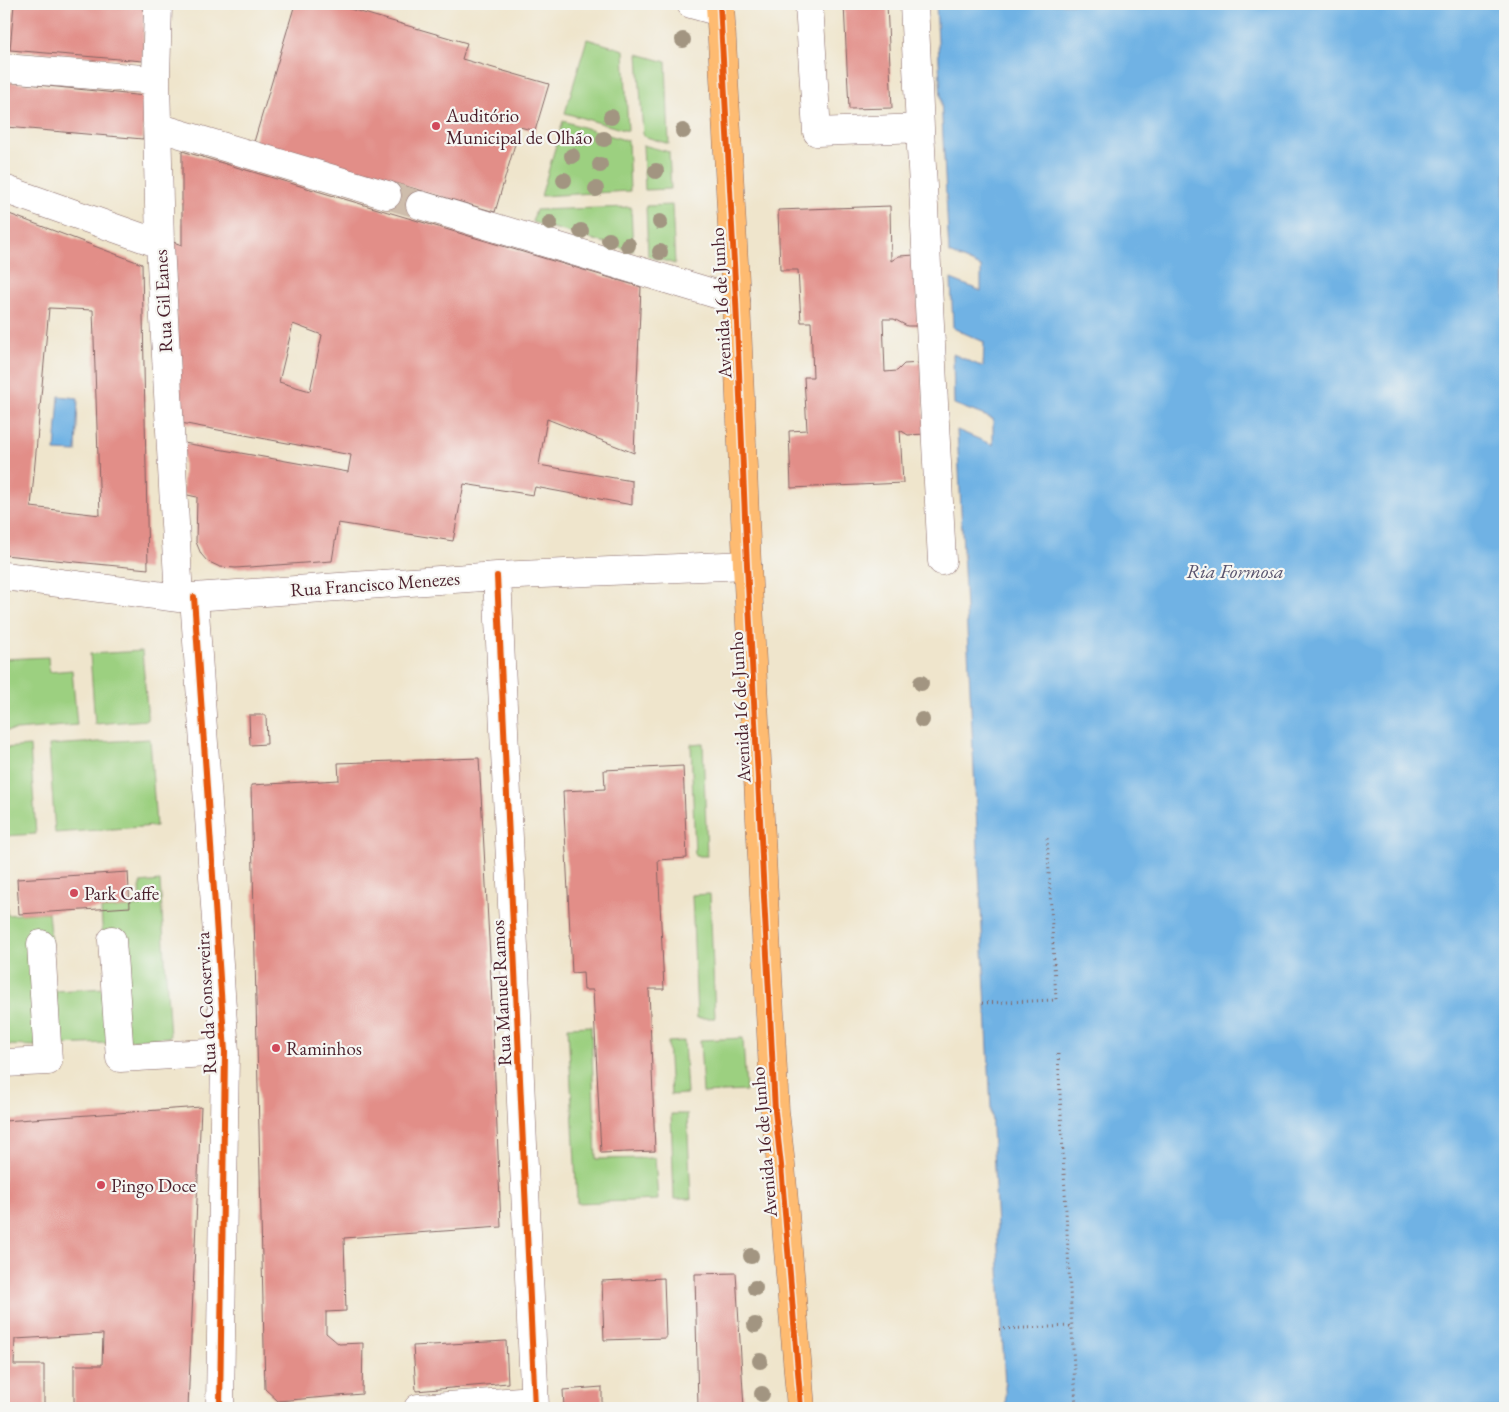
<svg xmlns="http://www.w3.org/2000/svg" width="1509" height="1412" font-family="'EB Garamond',serif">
  <rect width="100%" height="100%" fill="#f6f6f2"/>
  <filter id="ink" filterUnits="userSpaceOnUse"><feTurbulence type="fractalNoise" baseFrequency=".02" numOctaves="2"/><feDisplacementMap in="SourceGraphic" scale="10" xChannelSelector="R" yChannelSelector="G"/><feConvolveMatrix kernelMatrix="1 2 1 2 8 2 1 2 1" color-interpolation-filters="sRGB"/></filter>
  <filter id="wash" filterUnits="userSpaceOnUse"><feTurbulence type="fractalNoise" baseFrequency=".0096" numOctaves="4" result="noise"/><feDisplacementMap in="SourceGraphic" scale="20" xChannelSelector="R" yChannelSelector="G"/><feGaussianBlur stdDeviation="1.12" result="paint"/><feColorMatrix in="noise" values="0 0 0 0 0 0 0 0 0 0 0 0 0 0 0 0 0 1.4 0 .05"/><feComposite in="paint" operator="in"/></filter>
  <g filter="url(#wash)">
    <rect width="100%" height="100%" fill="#efe5cc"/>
    <path fill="#9cd080" stroke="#737856" d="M 587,39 L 624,50 L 628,131 L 565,113 Z
      M 638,54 L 666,62 L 669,144 L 643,136 Z
      M 563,121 L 628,141 L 630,191 L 541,196 Z
      M 643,145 L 669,152 L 671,189 L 645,190 Z
      M 672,205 L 675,264 L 648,256 L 646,206 Z
      M 631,207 L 633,251 L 532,222 L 536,210 Z
      M 142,651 L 148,720 L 95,724 L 90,654 Z
      M 48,657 L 49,672 L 72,670 L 77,725 L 4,731 L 4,659 Z
      M 150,739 L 156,826 L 55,833 L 49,745 Z
      M 703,743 L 707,856 L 695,856 L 691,744 Z
      M 30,746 L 36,834 L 4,836 L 4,748 Z
      M 160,881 L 170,1037 L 128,1040 L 103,941 L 101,909 L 141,906 L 140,883 Z
      M 4,892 L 6,892 L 7,915 L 48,912 L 51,944 L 38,1046 L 4,1045 Z
      M 710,894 L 715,1018 L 697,1018 L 692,895 Z
      M 105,988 L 108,1043 L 58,1045 L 55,991 Z
      M 591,1026 L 596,1159 L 655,1158 L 658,1200 L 577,1203 L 568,1027 Z
      M 743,1038 L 746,1091 L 703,1093 L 700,1040 Z
      M 684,1041 L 687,1094 L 671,1095 L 668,1042 Z
      M 671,1114 L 687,1114 L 691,1199 L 674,1199 Z"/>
    <path fill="#70b2e4" stroke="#5d6888" d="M 936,4 L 1505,4 L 1505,1408 L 1006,1408 L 957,430 L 993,445 L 993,419 L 954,404 L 953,354 L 983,367 L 984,342 L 953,328 L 951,279 L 981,291 L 981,267 L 949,253 Z
      M 59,396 L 78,398 L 76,452 L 55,451 Z"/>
    <g id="blocks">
      <path fill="#e28e88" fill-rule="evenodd" d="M 14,4 L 144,4 L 143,61 L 10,50 Z
        M 295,4 L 333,4 L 467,43 L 462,59 L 549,84 L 535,131 L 520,127 L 495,212 L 254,142 Z
        M 844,4 L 887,4 L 892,108 L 849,109 Z
        M 8,82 L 145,96 L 143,139 L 6,127 Z
        M 182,151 L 641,287 L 634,453 L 547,419 L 539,465 L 632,481 L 632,505 L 535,487 L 533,495 L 464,484 L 453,541 L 338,523 L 332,561 L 236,568 L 220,567 L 207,561 L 201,554 L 196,542 L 197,497 L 183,494 L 184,443 L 348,472 L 351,455 L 181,423 L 173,242 L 182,245 ZM 293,324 L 322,335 L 310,391 L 279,382 Z
        M 890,206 L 891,261 L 899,256 L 916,255 L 919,326 L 907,326 L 894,319 L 883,319 L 885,372 L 897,371 L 904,364 L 922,363 L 925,434 L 908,435 L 900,430 L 903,483 L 791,488 L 789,431 L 807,430 L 804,377 L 813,377 L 811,322 L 801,322 L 798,270 L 780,270 L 778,210 Z
        M 4,212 L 142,264 L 148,569 L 4,555 ZM 49,308 L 93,310 L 100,515 L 31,507 Z
        M 249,715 L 266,715 L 267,744 L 250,745 Z
        M 479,758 L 490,957 L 501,1227 L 344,1238 L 346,1311 L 326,1312 L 326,1333 L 339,1344 L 363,1343 L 362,1394 L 278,1401 L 265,1389 L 251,785 L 339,780 L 338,763 Z
        M 683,766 L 687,858 L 658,860 L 664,989 L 649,989 L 655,1151 L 601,1153 L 593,990 L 584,990 L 583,972 L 572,973 L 563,791 L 605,789 L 604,770 Z
        M 128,872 L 130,907 L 19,914 L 17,879 Z
        M 201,1107 L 188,1408 L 74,1408 L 74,1365 L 102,1365 L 103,1334 L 15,1339 L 14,1365 L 44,1365 L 44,1408 L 4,1408 L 4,1121 Z
        M 736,1273 L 744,1408 L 698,1408 L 695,1274 Z
        M 664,1278 L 666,1338 L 604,1340 L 602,1281 Z
        M 506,1341 L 508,1383 L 416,1391 L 413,1346 Z
        M 602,1387 L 602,1408 L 564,1408 L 563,1390 Z"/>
    </g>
  </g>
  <g filter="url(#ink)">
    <use href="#blocks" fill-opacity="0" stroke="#846463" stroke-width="1"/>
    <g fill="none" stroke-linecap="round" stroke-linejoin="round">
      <path stroke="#cebdac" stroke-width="28" stroke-dasharray="28 14" stroke-linecap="butt" d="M 387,195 L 420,205"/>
      <defs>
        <path id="minor" d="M 158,4 L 156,80 L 160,244 L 179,598
          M 691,4 L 720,12
          M 809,4 L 817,132 L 920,128 L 942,561
          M 914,4 L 920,128
          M 4,68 L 156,80
          M 157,127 L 387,195
          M 4,189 L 160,244
          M 420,205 L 736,300
          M 4,576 L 179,598 L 497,576 L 747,565
          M 497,576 L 535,1408
          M 194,597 L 225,1052 L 220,1408
          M 112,940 L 120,1058 L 225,1052
          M 4,1063 L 48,1061 L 41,944
          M 418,1408 L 534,1400"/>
        <path id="major" d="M 720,4 L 736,300 L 747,565 L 775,1111 L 781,1165 L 801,1408"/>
      </defs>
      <use href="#minor" stroke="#846463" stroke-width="29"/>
      <use href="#major" stroke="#846463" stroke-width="29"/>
      <path stroke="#846463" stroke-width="3" stroke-dasharray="1 4" stroke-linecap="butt" d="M 982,1003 L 1056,1000 L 1047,836
        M 1058,1054 L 1076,1408
        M 999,1329 L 1073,1326"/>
      <use href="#minor" stroke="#fff" stroke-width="28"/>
      <use href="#major" stroke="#febb71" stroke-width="28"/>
      <defs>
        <path id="cycleway" d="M 720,4 L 736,300 L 747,565 L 775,1111 L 781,1165 L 801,1408
          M 497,576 L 535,1408
          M 194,597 L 225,1052 L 220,1408"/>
      </defs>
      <use href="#cycleway" stroke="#f6f6f2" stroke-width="9"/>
      <use href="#cycleway" stroke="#e8590c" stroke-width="6"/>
    </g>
    <g fill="#a29581">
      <circle cx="683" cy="40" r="8"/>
      <circle cx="611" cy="117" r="8"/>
      <circle cx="683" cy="131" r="8"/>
      <circle cx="604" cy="139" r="8"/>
      <circle cx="572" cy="156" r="8"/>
      <circle cx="600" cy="165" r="8"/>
      <circle cx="656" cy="171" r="8"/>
      <circle cx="564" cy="180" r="8"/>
      <circle cx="596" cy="189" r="8"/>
      <circle cx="660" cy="222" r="8"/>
      <circle cx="550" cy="223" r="8"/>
      <circle cx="581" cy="231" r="8"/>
      <circle cx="609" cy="240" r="8"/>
      <circle cx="628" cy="245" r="8"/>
      <circle cx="660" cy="252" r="8"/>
      <circle cx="921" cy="683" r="8"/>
      <circle cx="922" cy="720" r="8"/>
      <circle cx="751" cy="1256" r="8"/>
      <circle cx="755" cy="1288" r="8"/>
      <circle cx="755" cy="1325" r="8"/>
      <circle cx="760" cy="1361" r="8"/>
      <circle cx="762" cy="1394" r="8"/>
    </g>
  </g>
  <g fill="#d1495b" stroke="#f6f6f2" stroke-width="2">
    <circle cx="436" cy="126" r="5"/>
    <circle cx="74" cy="893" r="5"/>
    <circle cx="276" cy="1048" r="5"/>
    <circle cx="101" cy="1185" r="5"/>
  </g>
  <g text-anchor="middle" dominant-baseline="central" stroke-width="4.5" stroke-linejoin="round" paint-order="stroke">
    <g font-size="19" fill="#4a1f2b" stroke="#f6f6f2" text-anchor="start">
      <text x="446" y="115">Auditório<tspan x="446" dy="22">Municipal de Olhão</tspan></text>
      <text x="84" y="893">Park Caffe</text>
      <text x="286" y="1048">Raminhos</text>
      <text x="111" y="1185">Pingo Doce</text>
    </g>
    <g font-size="19" fill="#4a1f2b" stroke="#f6f6f2">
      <text transform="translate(163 301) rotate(-93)">Rua Gil Eanes</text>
      <text transform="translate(721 303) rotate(-93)">Avenida 16 de Junho</text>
      <text transform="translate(375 584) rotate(-4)">Rua Francisco Menezes</text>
      <text transform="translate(740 707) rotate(-93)">Avenida 16 de Junho</text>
      <text transform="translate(501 993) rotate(-93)">Rua Manuel Ramos</text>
      <text transform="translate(206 1003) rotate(-93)">Rua da Conserveira</text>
      <text transform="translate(764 1142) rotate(-95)">Avenida 16 de Junho</text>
    </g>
    <g font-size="20" font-style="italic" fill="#57526c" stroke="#f6f6f2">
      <text x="1235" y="571">Ria Formosa</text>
    </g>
  </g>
  <rect width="1509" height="1412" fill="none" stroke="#f6f6f2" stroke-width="20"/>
</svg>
